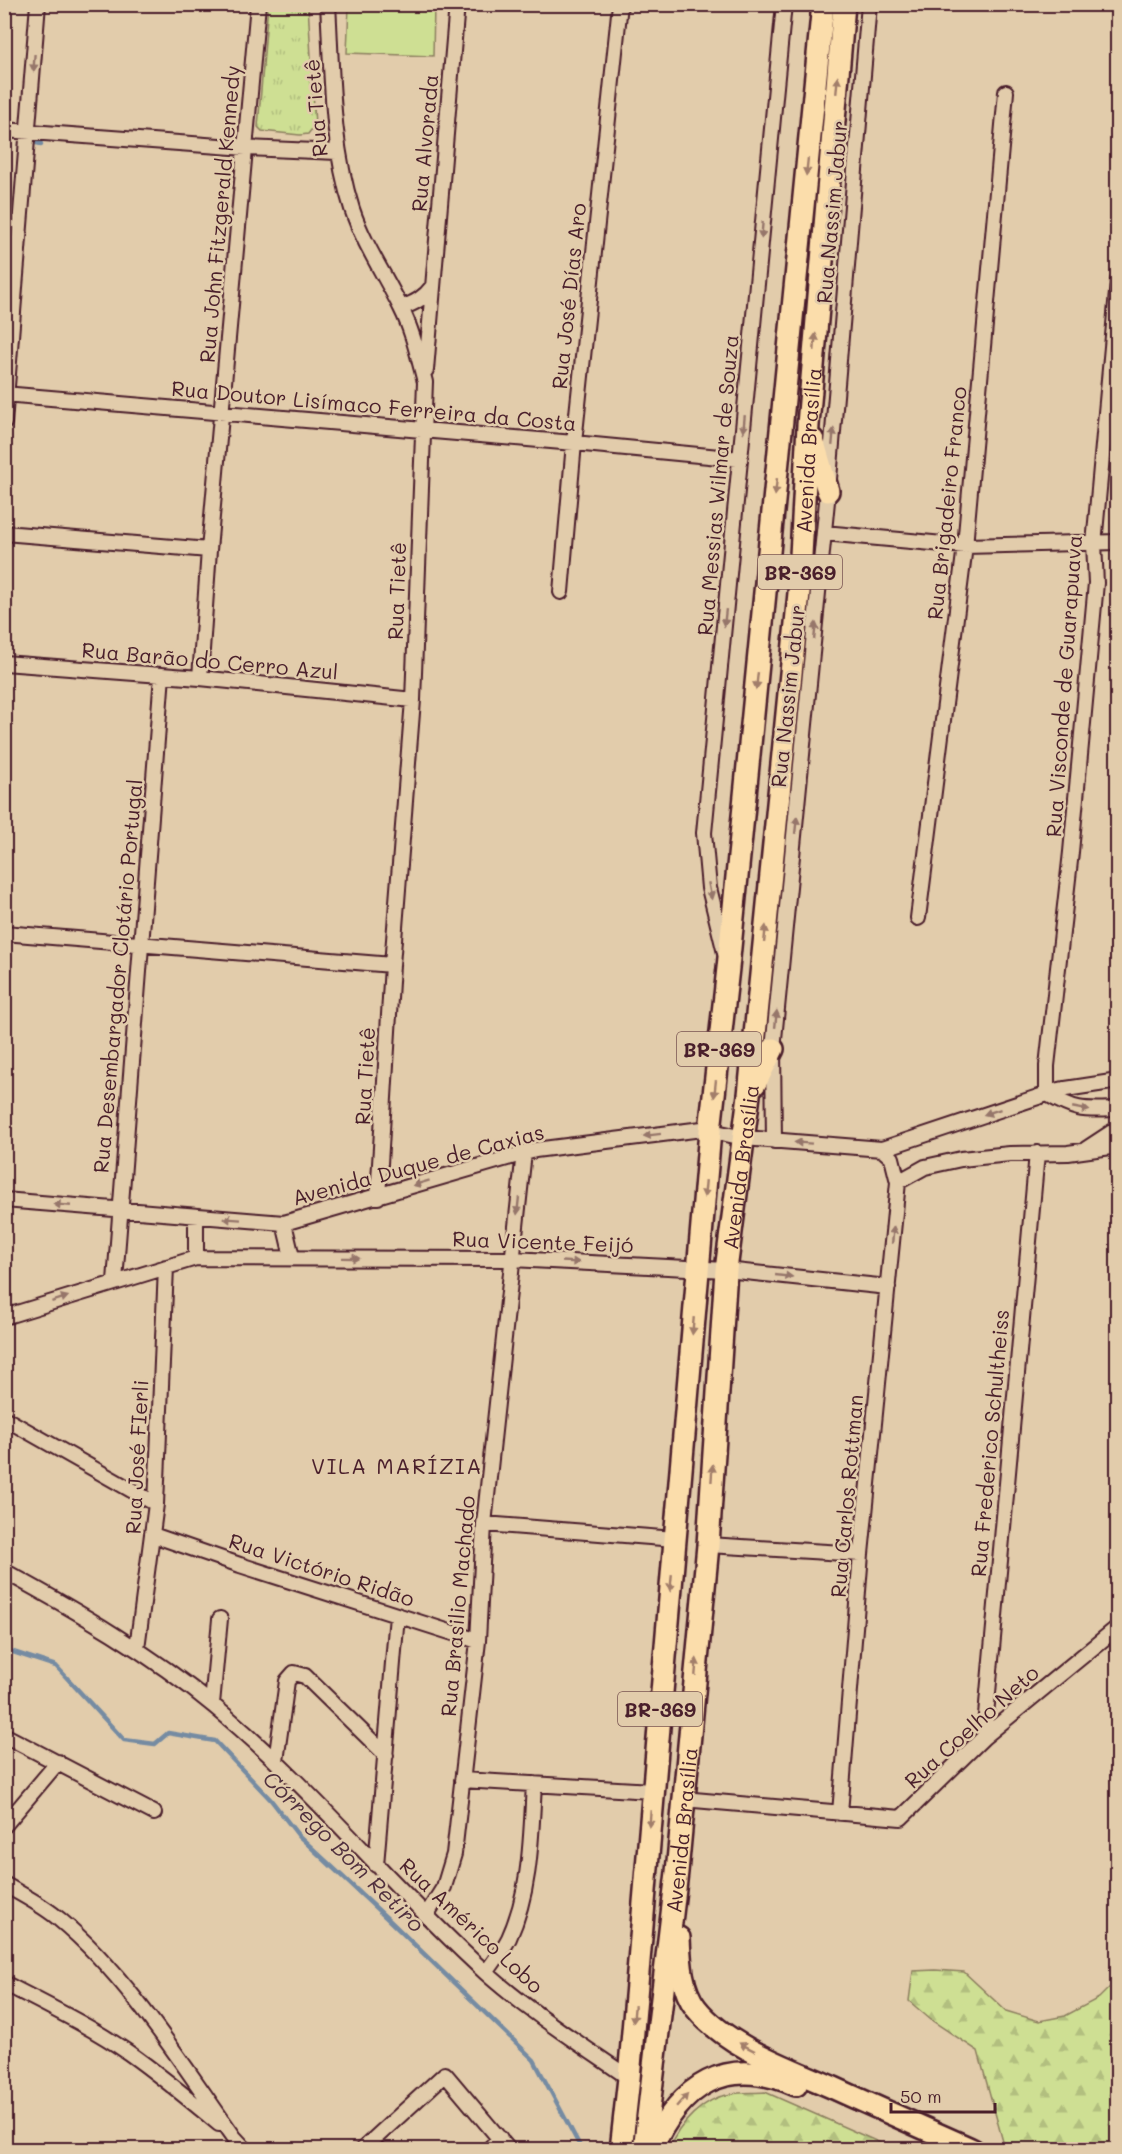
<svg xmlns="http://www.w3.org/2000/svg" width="1122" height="2154" font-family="Mali,sans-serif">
  <defs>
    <pattern id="forest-firs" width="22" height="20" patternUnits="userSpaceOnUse" patternTransform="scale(1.5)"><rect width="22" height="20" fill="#cedf93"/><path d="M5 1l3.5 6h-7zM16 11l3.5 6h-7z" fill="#b2bf7f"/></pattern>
    <pattern id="park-tufts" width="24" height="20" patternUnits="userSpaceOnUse" patternTransform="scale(1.5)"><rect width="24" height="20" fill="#cedf93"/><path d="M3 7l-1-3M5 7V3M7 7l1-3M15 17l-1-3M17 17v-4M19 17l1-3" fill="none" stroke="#b2bf7f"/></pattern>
  </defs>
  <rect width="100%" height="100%" fill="#e2ccab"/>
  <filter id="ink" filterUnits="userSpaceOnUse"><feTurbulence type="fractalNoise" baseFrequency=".0167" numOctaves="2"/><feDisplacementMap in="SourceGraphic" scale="12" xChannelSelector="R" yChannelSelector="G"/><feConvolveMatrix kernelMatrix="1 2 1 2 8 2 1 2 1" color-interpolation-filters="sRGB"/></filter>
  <g filter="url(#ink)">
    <path fill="#cedf93" stroke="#8c7f5f" stroke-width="1.5" d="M 349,5 L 434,5 L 433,56 L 347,53 Z"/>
    <path fill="url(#forest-firs)" stroke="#8c7f5f" stroke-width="1.5" d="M 935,1970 L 964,1972 L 1006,2011 L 1039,2021 L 1065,2016 L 1099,1998 L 1117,1980 L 1117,2149 L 1005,2149 L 978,2051 L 931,2020 L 909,2001 L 913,1971 Z
      M 765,2092 L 894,2149 L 669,2149 C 679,2124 703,2098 731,2094 C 742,2092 754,2093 765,2092 Z"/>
    <path fill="url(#park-tufts)" stroke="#8c7f5f" stroke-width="1.5" d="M 268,5 L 308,5 L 315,125 L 308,134 L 300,135 L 262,131 L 258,127 Z"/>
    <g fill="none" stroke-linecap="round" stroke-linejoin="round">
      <path stroke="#758ba2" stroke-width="4.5" d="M 32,142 L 41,144
        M 4,1649 L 56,1666 L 124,1740 L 155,1744 L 168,1733 L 215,1741 L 271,1800 L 298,1835 L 391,1922 L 534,2060 L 582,2150"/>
      <defs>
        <path id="minor" d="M 328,4 C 332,73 331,143 352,209 C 364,245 385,275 401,308 C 413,332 418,356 425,382 L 413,700 L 392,965 L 378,1197
          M 4,130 L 246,148 L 337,152
          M 401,308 C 415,303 424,298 433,286
          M 426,370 L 457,4
          M 4,394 L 574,443 L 740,459
          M 4,423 L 38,4
          M 4,533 L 209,550
          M 824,533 L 965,546 L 1118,542
          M 561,592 L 574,443 L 620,4
          M 4,663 L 200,678 L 413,700
          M 200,678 L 209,550 L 258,4
          M 918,918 L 965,546 L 1006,92
          M 4,933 L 392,965
          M 725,953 L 709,888 L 704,833 L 784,4
          M 1047,1094 L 1047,1066 L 1071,852 L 1096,583 L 1094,544 L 1118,281
          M 1047,1094 C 1078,1112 1083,1110 1118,1109
          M 774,1141 L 773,1049 L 828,491 L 869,4
          M 1086,1149 L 1118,1128
          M 898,1182 L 925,1167 L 961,1159 L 1010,1154 L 1068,1153 L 1118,1146
          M 4,1200 L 284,1223 L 535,1150 L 702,1129 L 744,1138 L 882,1149 L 1059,1090 L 1118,1081
          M 196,1217 L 196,1258
          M 284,1223 L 292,1257
          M 115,1281 L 162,675
          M 4,1317 L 196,1258 L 512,1259 L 726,1270 L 888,1287
          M 4,1418 L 156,1504
          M 484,1524 L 675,1539
          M 153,1535 L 240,1565 L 478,1641
          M 708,1545 L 861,1554
          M 4,1571 C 77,1611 150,1653 214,1706 C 312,1787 392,1888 486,1973 C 530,2012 580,2044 629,2078
          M 137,1648 L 156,1504 L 166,1267
          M 212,1704 L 220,1619
          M 4,1735 L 154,1813
          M 984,1737 L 1037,1153
          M 276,1761 L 287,1681 L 294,1673 L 305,1676 L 386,1755
          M 462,1780 L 652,1791
          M 683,1799 L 901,1818 L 984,1737 L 1118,1627
          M 840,1813 L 861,1554 L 898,1182 L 892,1158 L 882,1149
          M 4,1826 L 58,1762
          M 376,1865 L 397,1615
          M 4,1884 C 22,1895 43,1905 59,1919 C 128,1976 182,2064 234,2137 L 246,2150
          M 427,1914 L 444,1887 L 454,1854 L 478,1641 L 484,1524 L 524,1152
          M 486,1973 C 494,1961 503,1950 509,1938 C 531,1890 531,1836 534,1784
          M 4,1983 C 46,2005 90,2026 129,2053 C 160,2075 189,2099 219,2124
          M 4,2149 L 5,2150
          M 362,2150 L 445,2074 L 509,2150
          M 488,2150 L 500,2138"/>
        <g id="highway">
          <path d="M 813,440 L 828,491"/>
          <path d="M 755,1084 L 773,1049"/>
          <path d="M 679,1938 C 680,1961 681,1989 696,2008 C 727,2047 789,2068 834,2088 C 880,2109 926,2129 973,2150"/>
          <path d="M 621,2150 L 629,2078 L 710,1131 L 728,968 L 823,4"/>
          <path id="s1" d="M 644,2150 L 677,1872 L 708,1545 L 726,1270 L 749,1095 L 799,593 L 808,425 L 844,4"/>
          <path d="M 651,2150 C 680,2085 726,2054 796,2085"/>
        </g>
      </defs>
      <use href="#minor" stroke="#4a1f2b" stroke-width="18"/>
      <use href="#highway" stroke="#4a1f2b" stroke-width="26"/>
      <use href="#minor" stroke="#e2ccab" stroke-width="14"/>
      <use href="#highway" stroke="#fbddab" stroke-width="21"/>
    </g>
    <defs><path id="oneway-solid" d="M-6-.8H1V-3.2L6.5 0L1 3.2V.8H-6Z" transform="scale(1.5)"/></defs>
    <g fill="#96766b">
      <use href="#oneway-solid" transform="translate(34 63) rotate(94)"/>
      <use href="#oneway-solid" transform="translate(762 230) rotate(95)"/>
      <use href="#oneway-solid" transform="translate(744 424) rotate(95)"/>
      <use href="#oneway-solid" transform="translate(833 437) rotate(-85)"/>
      <use href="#oneway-solid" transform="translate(725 618) rotate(96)"/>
      <use href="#oneway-solid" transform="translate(815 631) rotate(-84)"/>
      <use href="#oneway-solid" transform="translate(796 825) rotate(-84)"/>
      <use href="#oneway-solid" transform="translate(710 891) rotate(79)"/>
      <use href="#oneway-solid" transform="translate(776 1019) rotate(-84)"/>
      <use href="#oneway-solid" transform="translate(1081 1109) rotate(11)"/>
      <use href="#oneway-solid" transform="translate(992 1112) rotate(162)"/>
      <use href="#oneway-solid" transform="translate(652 1135) rotate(173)"/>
      <use href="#oneway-solid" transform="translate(803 1143) rotate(-176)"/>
      <use href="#oneway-solid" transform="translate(421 1183) rotate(163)"/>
      <use href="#oneway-solid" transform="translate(62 1205) rotate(-175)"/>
      <use href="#oneway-solid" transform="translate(518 1206) rotate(96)"/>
      <use href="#oneway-solid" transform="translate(232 1219) rotate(-176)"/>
      <use href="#oneway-solid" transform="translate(893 1235) rotate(-84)"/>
      <use href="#oneway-solid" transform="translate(351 1258) rotate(1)"/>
      <use href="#oneway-solid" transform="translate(571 1262) rotate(3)"/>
      <use href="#oneway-solid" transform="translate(784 1276) rotate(6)"/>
      <use href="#oneway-solid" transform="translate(60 1299) rotate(-18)"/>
    </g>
    <g fill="#a27e6b">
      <use href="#oneway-solid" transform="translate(837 85) rotate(-85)"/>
      <use href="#oneway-solid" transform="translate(807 167) rotate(96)"/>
      <use href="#oneway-solid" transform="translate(815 342) rotate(-85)"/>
      <use href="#oneway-solid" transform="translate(776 487) rotate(96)"/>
      <use href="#oneway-solid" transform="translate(757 681) rotate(96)"/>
      <use href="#oneway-solid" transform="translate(765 934) rotate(-84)"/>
      <use href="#oneway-solid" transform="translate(715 1089) rotate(96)"/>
      <use href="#oneway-solid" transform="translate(705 1189) rotate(95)"/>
      <use href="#oneway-solid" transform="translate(693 1326) rotate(95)"/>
      <use href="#oneway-solid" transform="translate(712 1473) rotate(-86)"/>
      <use href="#oneway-solid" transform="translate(671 1583) rotate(95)"/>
      <use href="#oneway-solid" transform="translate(696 1667) rotate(-85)"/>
      <use href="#oneway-solid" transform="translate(650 1819) rotate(95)"/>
      <use href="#oneway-solid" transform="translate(634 2014) rotate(95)"/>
      <use href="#oneway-solid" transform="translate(747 2047) rotate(-153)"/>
      <use href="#oneway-solid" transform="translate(682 2100) rotate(-49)"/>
    </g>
  </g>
  <g text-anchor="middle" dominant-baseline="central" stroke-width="5" stroke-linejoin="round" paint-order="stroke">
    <g fill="#e2ccab" stroke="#785351" stroke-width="1.5">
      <rect x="758" y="555" width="84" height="34" rx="4.5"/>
      <rect x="677" y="1032" width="84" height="34" rx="4.5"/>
      <rect x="618" y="1692" width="84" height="34" rx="4.5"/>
    </g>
    <g font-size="20" font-weight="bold" fill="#4a1f2b">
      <text x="800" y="572">BR-369</text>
      <text x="719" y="1049">BR-369</text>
      <text x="660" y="1709">BR-369</text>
    </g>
    <g font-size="21" fill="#4a1f2b" stroke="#e2ccab">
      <text transform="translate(315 108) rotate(-95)">Rua Tietê</text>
      <text transform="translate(424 143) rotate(-85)">Rua Alvorada</text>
      <text transform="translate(831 212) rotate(-85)">Rua Nassim Jabur</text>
      <text transform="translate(219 214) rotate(-85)">Rua John Fitzgerald Kennedy</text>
      <text transform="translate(568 296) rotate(-84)">Rua José Días Aro</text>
      <text transform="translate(374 405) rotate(5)">Rua Doutor Lisímaco Ferreira da Costa</text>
      <text stroke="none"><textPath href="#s1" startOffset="1708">Avenida Brasília</textPath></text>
      <text transform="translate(717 485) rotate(-85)">Rua Messias Wilmar de Souza</text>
      <text transform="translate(946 503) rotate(-84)">Rua Brigadeiro Franco</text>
      <text transform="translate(396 591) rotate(-88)">Rua Tietê</text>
      <text transform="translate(210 660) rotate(5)">Rua Barão do Cerro Azul</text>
      <text transform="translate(1063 686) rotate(-86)">Rua Visconde de Guarapuava</text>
      <text transform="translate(787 696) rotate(-84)">Rua Nassim Jabur</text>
      <text transform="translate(117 976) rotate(-85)">Rua Desembargador Clotário Portugal</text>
      <text transform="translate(364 1076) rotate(-87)">Rua Tietê</text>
      <text transform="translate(418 1164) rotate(-15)">Avenida Duque de Caxias</text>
      <text stroke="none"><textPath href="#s1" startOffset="988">Avenida Brasília</textPath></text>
      <text transform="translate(543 1241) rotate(2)">Rua Vicente Feijó</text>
      <text transform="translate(989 1443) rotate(-85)">Rua Frederico Schultheiss</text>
      <text transform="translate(136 1457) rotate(-87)">Rua José FIerli</text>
      <text transform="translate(846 1496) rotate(-85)">Rua Carlos Rottman</text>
      <text transform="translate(322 1569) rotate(18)">Rua Victório Ridão</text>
      <text transform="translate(457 1606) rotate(-85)">Rua Brasilio Machado</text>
      <text transform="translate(971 1726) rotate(-42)">Rua Coelho Neto</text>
      <text stroke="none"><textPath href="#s1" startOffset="322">Avenida Brasília</textPath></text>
      <text transform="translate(472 1925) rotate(43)">Rua Américo Lobo</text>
    </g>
    <g font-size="22" letter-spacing="1.5" fill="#4a1f2b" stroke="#e2ccab">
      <text x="397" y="1465">VILA MARÍZIA</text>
    </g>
    <g font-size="22" font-style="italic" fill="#51313f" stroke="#e2ccab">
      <text transform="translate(344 1851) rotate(45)">Córrego Bom Retiro</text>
    </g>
  </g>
  <rect width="1122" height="2154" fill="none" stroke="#e2ccab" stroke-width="24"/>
  <rect x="12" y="12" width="1098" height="2130" fill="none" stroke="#4a1f2b" stroke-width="2" filter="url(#ink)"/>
  <path d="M891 2103v9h104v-9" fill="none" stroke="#4a1f2b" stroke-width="3"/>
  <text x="900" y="2103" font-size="18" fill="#4a1f2b" stroke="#e2ccab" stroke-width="4.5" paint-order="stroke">50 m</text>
</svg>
